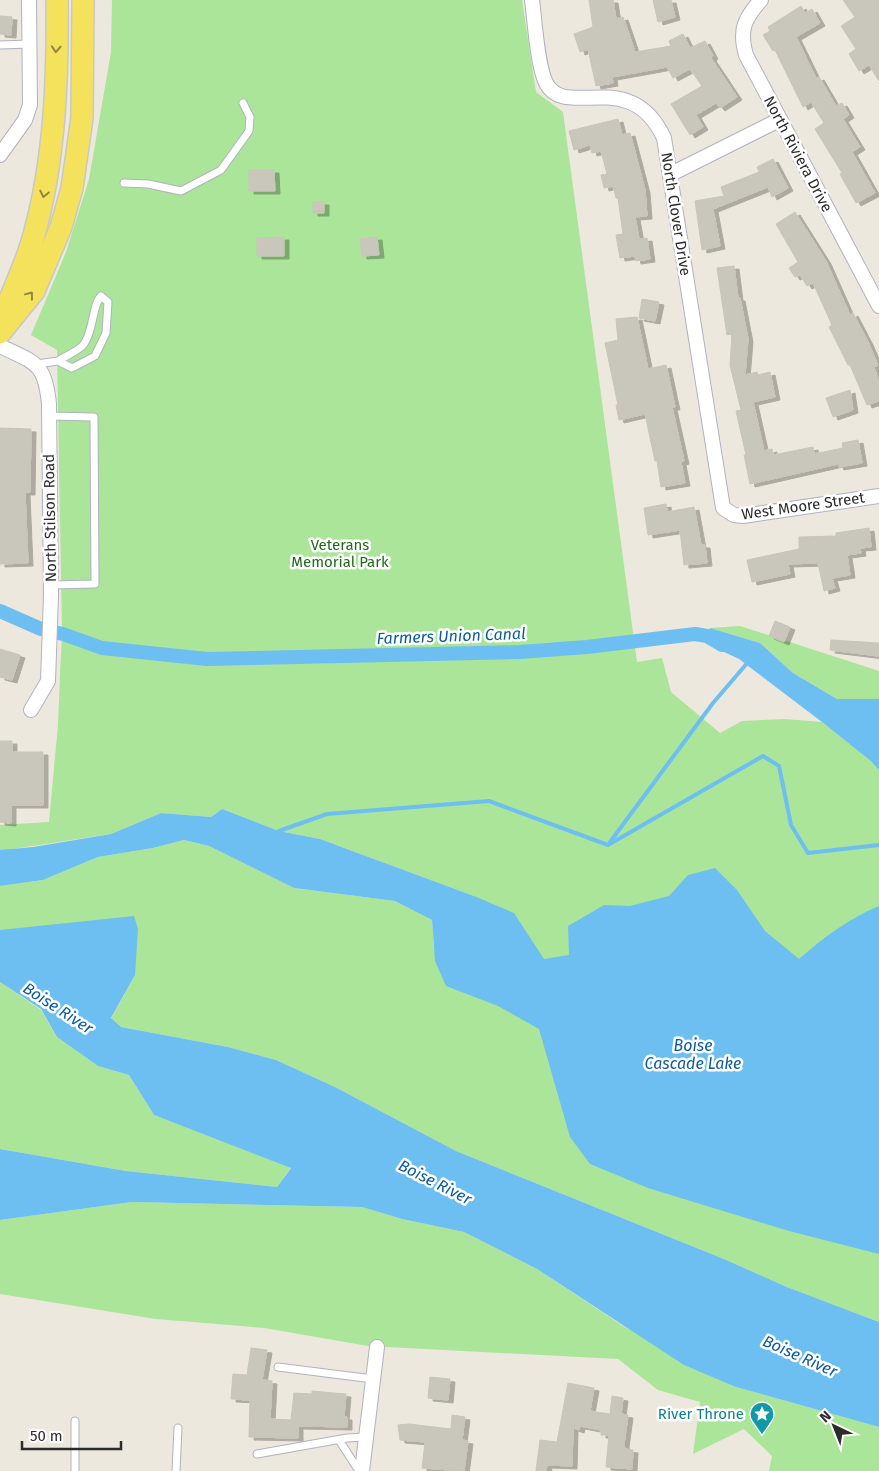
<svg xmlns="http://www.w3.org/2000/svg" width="879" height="1471" font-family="'Fira Sans',sans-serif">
  <defs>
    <filter id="shadow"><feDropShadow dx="5" dy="3" stdDeviation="0" flood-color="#0004"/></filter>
  </defs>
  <rect width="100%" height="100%" fill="#ede8dd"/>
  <path fill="#aae599" d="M 112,0 L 522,0 L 536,92 L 563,112 L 637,662 L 662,658 L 671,692 L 720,733 L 742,721 L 784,719 L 822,722 L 850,744 L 874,699 L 837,699 L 793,673 L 760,643 L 710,628 L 740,626 L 879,671 L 879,1322 L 787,1287 L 724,1259 L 456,1151 L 335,1087 L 276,1060 L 228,1047 L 121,1027 L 111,1019 L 135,975 L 0,930 L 0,886 L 43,880 L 98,857 L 153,848 L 184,840 L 209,846 L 294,888 L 395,901 L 432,920 L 434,951 L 474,896 L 320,839 L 279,831 L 222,809 L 211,817 L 161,813 L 111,834 L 0,851 L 0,825 L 49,822 L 58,725 L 62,629 L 57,350 L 31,335 L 66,252 L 89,179 L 111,52 Z
    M 0,982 L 41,1010 L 57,1037 L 98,1066 L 129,1075 L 154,1115 L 291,1167 L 277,1187 L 126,1171 L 0,1149 Z
    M 132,1202 L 362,1207 L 402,1219 L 464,1232 L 537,1269 L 623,1326 L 736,1387 L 879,1427 L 879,1471 L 769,1471 L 772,1456 L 744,1429 L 693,1454 L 700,1402 L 658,1390 L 618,1359 L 368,1346 L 264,1328 L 156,1319 L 0,1294 L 0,1220 Z"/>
  <path fill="#6ebff1" d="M 710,628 L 760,643 L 793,673 L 837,699 L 879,699 L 879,770 L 871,761 L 822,722 L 739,659 L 705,643 Z
    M 222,809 L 279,831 L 320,839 L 474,896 L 514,913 L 544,959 L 569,955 L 568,926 L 604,905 L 630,906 L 669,896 L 688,875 L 715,868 L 737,890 L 765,931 L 799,959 C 824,937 848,919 879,906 L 879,1254 L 789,1231 L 648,1188 L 590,1164 L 570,1137 L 539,1029 L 498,1006 L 446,986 L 435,961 L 432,920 L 395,901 L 294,888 L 209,846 L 184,840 L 153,848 L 98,857 L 43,880 L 0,886 L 0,850 L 33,847 L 111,834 L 161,813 L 211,817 Z
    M 134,916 L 138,929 L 135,975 L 111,1018 L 121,1027 L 228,1047 L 276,1060 L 335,1087 L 456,1151 L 724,1259 L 787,1287 L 879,1322 L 879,1427 L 736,1387 L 684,1365 L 537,1269 L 464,1232 L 402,1219 L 362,1207 L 132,1202 L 0,1220 L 0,1149 L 126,1171 L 277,1187 L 291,1168 L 154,1115 L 129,1075 L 98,1066 L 57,1037 L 41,1009 L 0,982 L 0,930 Z"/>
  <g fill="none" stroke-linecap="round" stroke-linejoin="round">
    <path stroke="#6ebff1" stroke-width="4" d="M 279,831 L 327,814 L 489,801 L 608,845 L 763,756 L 779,766 L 791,825 L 808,853 L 879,845
      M 610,842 L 713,703 L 749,661"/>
    <path stroke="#6ebff1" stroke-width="14" d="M 0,611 L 41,629 L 63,634 L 102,648 L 207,659 L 520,652 L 587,647 L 695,634 L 707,636 L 722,645"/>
  </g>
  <path fill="#c9c6bc" stroke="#c9c5b7" filter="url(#shadow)" d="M 589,0 L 613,0 L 616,19 L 623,17 L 635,52 L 671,46 L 669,41 L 683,34 L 690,48 L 705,41 L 713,56 L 711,58 L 737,97 L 720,108 L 716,103 L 696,115 L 703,127 L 690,135 L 671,104 L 702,86 L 690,69 L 673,78 L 667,67 L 612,77 L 613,83 L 596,86 L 588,49 L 580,52 L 574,34 L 593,27 Z
    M 653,0 L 671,0 L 675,17 L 658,22 Z
    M 843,0 L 879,0 L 879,81 L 869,65 L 859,71 L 849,54 L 856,49 L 841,26 L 855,17 Z
    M 801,6 L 805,13 L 812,9 L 820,23 L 796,37 L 816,78 L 819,77 L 836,106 L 842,103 L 849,115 L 843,119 L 860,147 L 852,152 L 875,193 L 856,203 L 840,174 L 842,173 L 815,129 L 824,123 L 811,102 L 803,107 L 775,50 L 773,51 L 763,35 L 770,31 L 768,27 Z
    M 0,16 L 12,17 L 11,35 L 0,34 Z
    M 618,119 L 622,135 L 630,133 L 645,190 L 647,216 L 635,217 L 639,239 L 647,238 L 650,259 L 636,261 L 635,256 L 620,258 L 616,235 L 623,234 L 618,198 L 616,198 L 613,186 L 604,188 L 601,175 L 607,174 L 601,151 L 592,153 L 590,145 L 574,150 L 569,131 Z
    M 773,159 L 788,188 L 772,197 L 768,187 L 713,209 L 720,246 L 702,250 L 695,201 L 724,196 L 721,187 L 759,172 L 757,167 Z
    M 249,170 L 274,170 L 275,191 L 249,191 Z
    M 313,202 L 324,202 L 324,213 L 313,213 Z
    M 795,212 L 826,261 L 850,315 L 853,313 L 868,342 L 878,365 L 874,367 L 879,382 L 879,401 L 867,405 L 850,365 L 848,365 L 829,327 L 832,325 L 813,283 L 807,286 L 800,275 L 795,277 L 789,268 L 798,262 L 776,224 Z
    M 284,237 L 284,256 L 257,256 L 257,238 Z
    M 377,237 L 379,255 L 362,256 L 360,239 Z
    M 734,266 L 738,298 L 740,298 L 748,339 L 745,375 L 757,372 L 758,375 L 770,372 L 775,397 L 753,402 L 764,451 L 772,449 L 773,455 L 813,447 L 814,454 L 843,448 L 842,443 L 858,440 L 862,463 L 839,467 L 838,464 L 750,484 L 744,455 L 746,455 L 736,411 L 741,410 L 730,365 L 732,334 L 727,335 L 717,268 Z
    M 642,299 L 659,302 L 655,321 L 639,318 Z
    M 637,317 L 648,369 L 666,365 L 675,407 L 672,407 L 684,461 L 681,462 L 685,483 L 661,487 L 657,461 L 655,461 L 645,414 L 619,420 L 616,405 L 618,405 L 605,343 L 618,340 L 616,319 Z
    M 850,390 L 853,410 L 833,417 L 826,398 Z
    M 0,428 L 31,429 L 30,492 L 25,492 L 28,563 L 0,564 Z
    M 666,504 L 667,512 L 694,507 L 701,545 L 705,545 L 707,563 L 684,565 L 680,530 L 648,535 L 644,508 Z
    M 869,528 L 871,547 L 860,548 L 861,553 L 847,555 L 850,575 L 832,578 L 835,588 L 824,591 L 818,563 L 788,564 L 790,574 L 752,582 L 747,560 L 799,549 L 799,537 L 836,536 L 836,533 Z
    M 775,621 L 790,627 L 784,642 L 769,636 Z
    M 831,640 L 879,643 L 879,656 L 830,650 Z
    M 0,649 L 20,655 L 12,680 L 0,677 Z
    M 0,741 L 12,741 L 12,752 L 43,752 L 43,805 L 11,805 L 11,823 L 0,822 Z
    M 251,1348 L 267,1350 L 262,1380 L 272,1381 L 270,1419 L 291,1420 L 294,1393 L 312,1394 L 312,1391 L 346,1394 L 344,1417 L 347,1417 L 347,1427 L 298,1426 L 298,1438 L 249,1437 L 250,1400 L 231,1399 L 233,1374 L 247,1375 Z
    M 430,1377 L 450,1379 L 448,1400 L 428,1398 Z
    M 568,1383 L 594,1388 L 590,1411 L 610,1414 L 612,1396 L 623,1398 L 621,1414 L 628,1415 L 624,1444 L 625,1449 L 633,1450 L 632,1469 L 606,1467 L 609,1435 L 601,1435 L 601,1430 L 580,1426 L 579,1430 L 573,1428 L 572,1466 L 547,1465 L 546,1471 L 536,1471 L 540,1440 L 557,1442 Z
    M 452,1415 L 465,1417 L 462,1440 L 468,1441 L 464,1471 L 422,1468 L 425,1442 L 400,1440 L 398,1425 L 409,1424 L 451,1429 Z"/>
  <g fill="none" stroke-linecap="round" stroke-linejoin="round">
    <defs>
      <path id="lane" d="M 0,45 L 30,44
        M 124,183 L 148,184 L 181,191 L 221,170 L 249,131 L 250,117 L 243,103
        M 101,296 L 108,302 L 106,333 L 95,356 L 72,368 L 58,361 C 65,356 79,351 84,344 C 94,330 92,305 101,296 Z
        M 37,364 L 58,361
        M 49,416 L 94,417 L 95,584 L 51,585
        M 278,1367 L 373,1379
        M 339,1440 L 359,1471
        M 257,1454 L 347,1438 L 366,1437
        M 75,1471 L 75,1421
        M 176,1471 L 178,1428"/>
      <path id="street" d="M 532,0 C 535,22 537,64 546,83 C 565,121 630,65 664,138 L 723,508 L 734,515 L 743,516 L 879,496
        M 761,0 C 744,19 739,30 746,55 L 879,306
        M 0,155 L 25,120 L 30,105 L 29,0
        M 671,174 L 779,120
        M 0,346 C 35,363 45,362 49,404 L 51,595 L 48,681 L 31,710
        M 362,1471 L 377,1347"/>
      <path id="primary" d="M 0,324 C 11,294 26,265 34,235 C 55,159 58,78 57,0
        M 0,333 L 34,291 L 61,227 L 72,188 L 82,118 L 83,0"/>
    </defs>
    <use href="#lane" stroke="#b1b2bf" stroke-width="9"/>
    <use href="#street" stroke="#b1b2bf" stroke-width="16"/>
    <use href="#primary" stroke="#c8c8c8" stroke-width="24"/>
    <use href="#lane" stroke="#fff" stroke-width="7"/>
    <use href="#street" stroke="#fff" stroke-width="14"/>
    <use href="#primary" stroke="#f4e25c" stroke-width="21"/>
  </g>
  <defs><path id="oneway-chevron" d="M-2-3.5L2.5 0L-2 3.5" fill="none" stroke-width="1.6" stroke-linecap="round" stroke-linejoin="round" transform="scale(1.25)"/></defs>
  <g stroke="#908644">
    <use href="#oneway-chevron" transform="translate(56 49) rotate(93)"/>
    <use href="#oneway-chevron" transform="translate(44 194) rotate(102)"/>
    <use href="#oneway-chevron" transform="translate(30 295) rotate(-53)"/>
  </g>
  <defs>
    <symbol id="sight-pin" viewBox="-11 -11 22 30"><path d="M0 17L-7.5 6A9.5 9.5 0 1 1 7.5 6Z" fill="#0f9aa8" stroke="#fff"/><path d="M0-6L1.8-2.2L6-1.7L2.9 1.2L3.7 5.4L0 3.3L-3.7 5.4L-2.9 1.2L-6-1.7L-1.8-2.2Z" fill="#fff"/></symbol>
  </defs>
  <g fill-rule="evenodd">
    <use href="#sight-pin" x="748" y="1400" width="28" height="38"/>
  </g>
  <g text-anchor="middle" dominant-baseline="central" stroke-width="5" stroke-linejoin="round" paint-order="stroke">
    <g font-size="15" fill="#2b2b2b" stroke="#fff">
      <text transform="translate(798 154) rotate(62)">North Riviera Drive</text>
      <text transform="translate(676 214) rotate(81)">North Clover Drive</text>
      <text transform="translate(803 506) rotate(-8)">West Moore Street</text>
      <text transform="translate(50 518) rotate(-91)">North Stilson Road</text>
    </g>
    <g font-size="15" fill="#206b19" stroke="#fff">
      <text x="340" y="545">Veterans<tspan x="340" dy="17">Memorial Park</tspan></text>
    </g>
    <g font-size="15" fill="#0d838f" stroke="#fff" text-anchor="end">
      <text x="744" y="1414">River Throne</text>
    </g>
    <g font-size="16" font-style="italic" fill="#0b5ba0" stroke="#fff">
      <text transform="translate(451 636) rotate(-2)">Farmers Union Canal</text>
      <text transform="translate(58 1008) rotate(33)">Boise River</text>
      <text x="693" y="1045">Boise<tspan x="693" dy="18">Cascade Lake</tspan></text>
      <text transform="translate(435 1182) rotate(27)">Boise River</text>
      <text transform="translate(800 1356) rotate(24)">Boise River</text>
    </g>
  </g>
  <g transform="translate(834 1426) rotate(317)" stroke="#ffffff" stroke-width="4" paint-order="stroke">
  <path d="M0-4L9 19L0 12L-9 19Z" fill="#2b2b2b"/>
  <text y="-8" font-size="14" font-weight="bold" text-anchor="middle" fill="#2b2b2b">N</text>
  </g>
  <path d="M22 1441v8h99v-8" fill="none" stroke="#2b2b2b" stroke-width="2.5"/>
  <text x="30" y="1441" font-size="15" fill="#2b2b2b" stroke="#ffffff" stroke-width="4" paint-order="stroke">50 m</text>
</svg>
